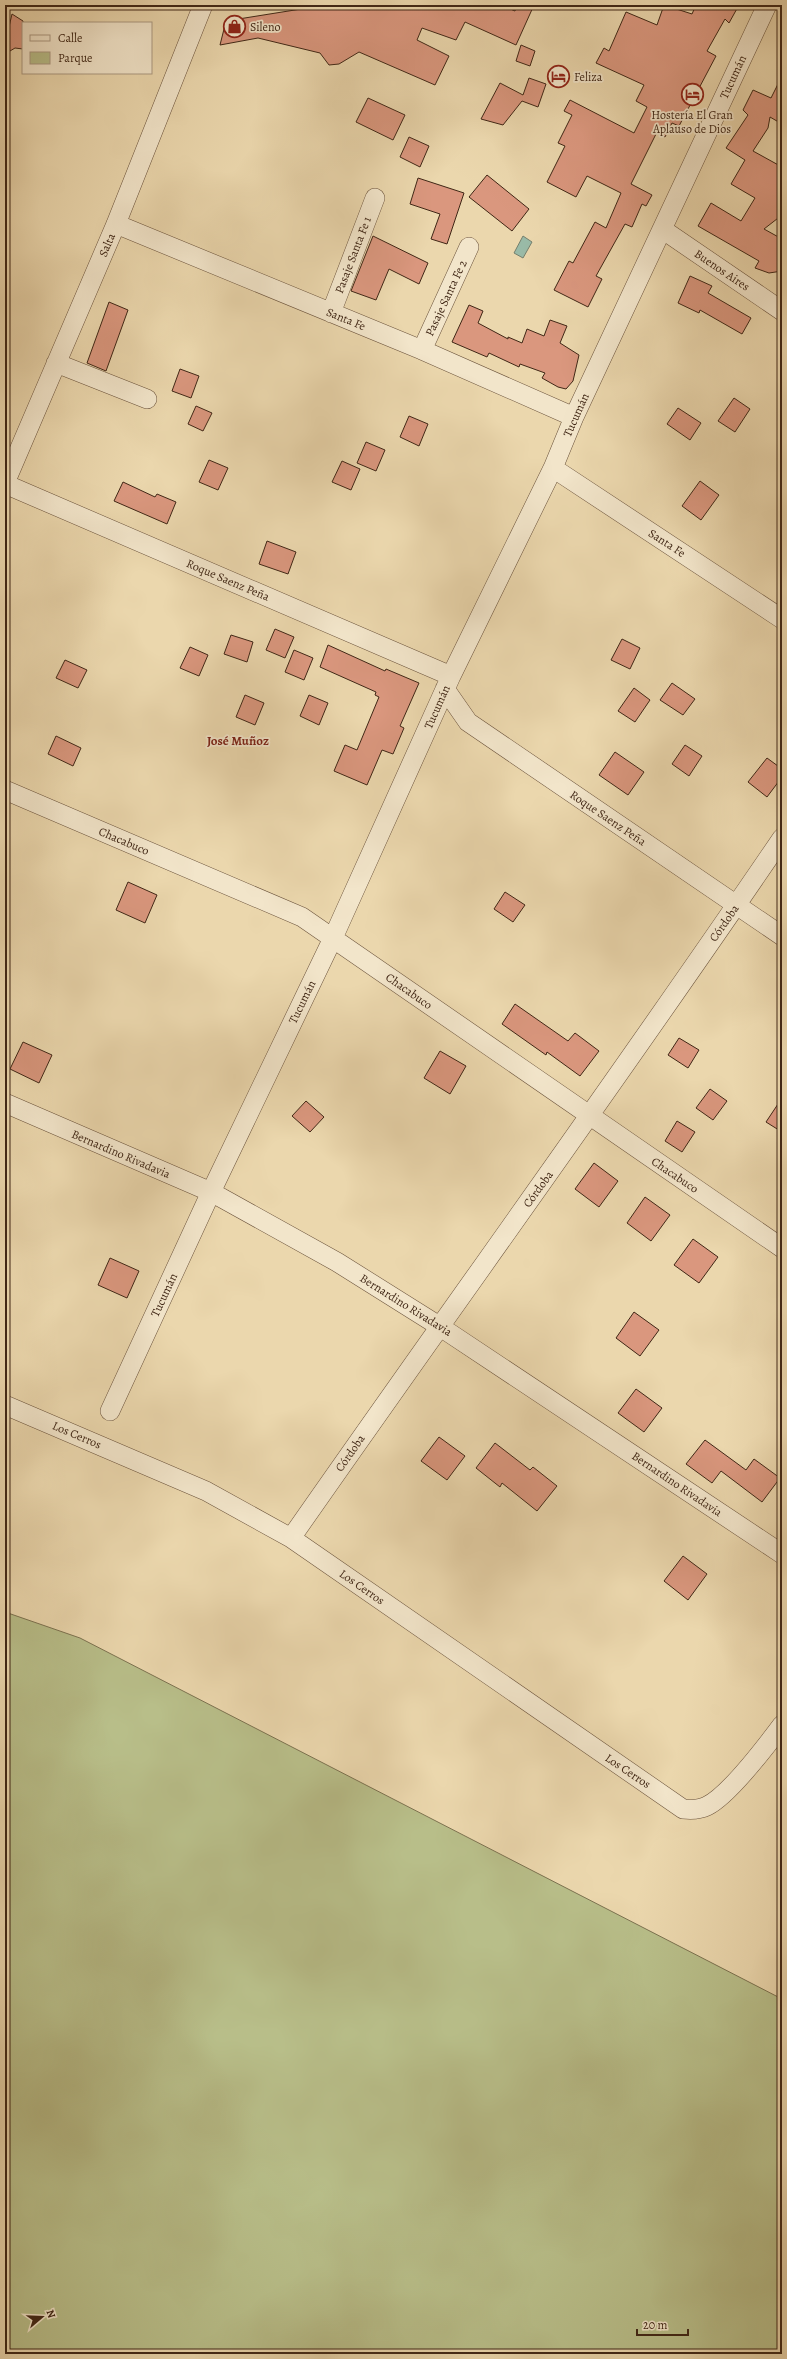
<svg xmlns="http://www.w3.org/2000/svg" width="787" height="2359" font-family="Alegreya,serif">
  <rect width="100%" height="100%" fill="#ebd7ad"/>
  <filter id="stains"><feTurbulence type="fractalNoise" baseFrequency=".005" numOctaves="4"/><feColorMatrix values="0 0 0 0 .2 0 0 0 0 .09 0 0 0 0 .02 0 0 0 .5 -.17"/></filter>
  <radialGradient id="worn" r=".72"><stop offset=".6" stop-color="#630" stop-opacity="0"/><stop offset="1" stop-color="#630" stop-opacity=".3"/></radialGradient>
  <path fill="#b8be89" stroke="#7c7250" d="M 5,1612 L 80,1638 L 782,1999 L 782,2354 L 5,2354 Z"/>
  <path fill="#99baa7" stroke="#757f6d" d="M 523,236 L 532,242 L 523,258 L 514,253 Z"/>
  <path fill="#da977e" stroke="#402716" d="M 326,5 L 501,5 L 515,11 L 517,5 L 534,5 L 516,45 L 465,22 L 456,40 L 422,28 L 417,40 L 449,56 L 435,85 L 359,52 L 339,64 L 329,65 L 320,53 L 258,38 L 220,45 L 226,21 Z
    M 664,5 L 692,14 L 696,5 L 739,5 L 729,23 L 725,19 L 707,51 L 716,56 L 679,126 L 672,123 L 665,137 L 657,132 L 631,184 L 652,195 L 646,206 L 642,204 L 632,227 L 625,224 L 596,276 L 602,279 L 588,307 L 554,290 L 569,261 L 573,263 L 595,222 L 606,228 L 621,193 L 587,176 L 576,197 L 547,182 L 565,146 L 558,143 L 572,115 L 564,111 L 570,100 L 634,133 L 647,107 L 636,101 L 644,85 L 596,63 L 604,48 L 609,51 L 626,12 L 657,25 Z
    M 12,14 L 23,21 L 23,49 L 15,48 L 5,54 L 5,25 L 9,27 Z
    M 521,45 L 535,51 L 530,66 L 516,61 Z
    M 782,76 L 782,124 L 770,117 L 768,128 L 753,151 L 782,167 L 782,215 L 764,229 L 782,239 L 782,271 L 769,273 L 755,268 L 759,261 L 698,226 L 711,203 L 741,221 L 755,198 L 731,184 L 745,160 L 726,148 L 748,115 L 743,110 L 753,90 L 771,98 Z
    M 529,78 L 546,84 L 538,107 L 522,101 L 503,125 L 481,119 L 500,83 L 523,95 Z
    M 368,98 L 405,115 L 393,140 L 356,122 Z
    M 409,137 L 429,146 L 420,167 L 400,157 Z
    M 487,175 L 529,209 L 512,231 L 469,197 Z
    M 418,178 L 464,193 L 447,244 L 431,239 L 440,214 L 410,204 Z
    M 373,236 L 428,263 L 419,284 L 389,269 L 376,300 L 351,291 Z
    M 690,276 L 712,286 L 708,293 L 751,318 L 742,334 L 700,310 L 699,313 L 678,303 Z
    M 109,302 L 128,310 L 106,371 L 87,363 Z
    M 469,305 L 483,311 L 478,323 L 508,339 L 508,337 L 522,343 L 527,329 L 544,336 L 550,320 L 567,326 L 560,343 L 579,355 L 573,381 L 566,389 L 558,387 L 542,378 L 545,373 L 520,364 L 519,367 L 489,353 L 487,357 L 452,342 Z
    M 180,369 L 199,376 L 191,398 L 172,391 Z
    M 734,398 L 750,409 L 735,432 L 718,421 Z
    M 196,406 L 212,413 L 203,431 L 188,424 Z
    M 678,408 L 701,423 L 690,440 L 667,424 Z
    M 409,416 L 428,424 L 419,446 L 400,437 Z
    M 366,442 L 385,450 L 376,471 L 357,463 Z
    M 209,460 L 228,468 L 218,490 L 199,482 Z
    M 342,461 L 360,469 L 351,490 L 332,482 Z
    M 700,481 L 719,495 L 701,520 L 682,506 Z
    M 123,482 L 155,497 L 157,494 L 176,502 L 167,524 L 114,501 Z
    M 267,541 L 296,552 L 288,574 L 259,564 Z
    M 275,629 L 294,637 L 285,658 L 266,650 Z
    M 231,635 L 253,642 L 247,662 L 224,654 Z
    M 622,639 L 640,648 L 630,669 L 611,660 Z
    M 328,645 L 385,671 L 386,669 L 419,683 L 400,726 L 404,728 L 393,754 L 382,750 L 367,785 L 334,771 L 345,745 L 357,750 L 379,697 L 375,695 L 376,692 L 320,667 Z
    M 190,647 L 208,655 L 199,676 L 180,668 Z
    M 294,650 L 313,658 L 304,680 L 285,672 Z
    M 65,660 L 87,670 L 78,688 L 56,678 Z
    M 672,683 L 695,699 L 683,715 L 660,700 Z
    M 634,688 L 650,700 L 635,722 L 618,711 Z
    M 245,695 L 264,703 L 255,725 L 236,717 Z
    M 309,695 L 328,703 L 319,725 L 300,716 Z
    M 56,736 L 81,748 L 73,766 L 48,754 Z
    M 685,745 L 702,756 L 689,776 L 672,764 Z
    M 615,752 L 644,772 L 628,795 L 599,775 Z
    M 767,758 L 782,769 L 782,777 L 767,797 L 748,782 Z
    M 128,882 L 157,895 L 145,923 L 116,910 Z
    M 505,892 L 525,905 L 513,922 L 494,909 Z
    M 515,1004 L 568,1041 L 575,1033 L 599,1051 L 580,1076 L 547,1052 L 546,1055 L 502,1024 Z
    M 679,1038 L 699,1050 L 688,1068 L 668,1055 Z
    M 23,1042 L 52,1055 L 39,1083 L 10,1069 Z
    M 440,1051 L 466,1066 L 450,1094 L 424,1078 Z
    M 710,1089 L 727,1101 L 713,1120 L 696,1108 Z
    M 782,1098 L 782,1132 L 766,1122 Z
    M 306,1101 L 324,1117 L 310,1132 L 292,1116 Z
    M 677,1121 L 695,1132 L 682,1152 L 665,1141 Z
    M 594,1163 L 618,1181 L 599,1207 L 575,1189 Z
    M 645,1197 L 670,1215 L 651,1241 L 627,1223 Z
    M 693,1239 L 718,1257 L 699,1283 L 674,1265 Z
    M 110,1258 L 139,1271 L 127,1298 L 98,1285 Z
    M 634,1312 L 659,1330 L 640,1356 L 616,1338 Z
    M 636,1389 L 662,1408 L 644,1432 L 618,1413 Z
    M 439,1437 L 465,1456 L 447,1480 L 421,1461 Z
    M 705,1440 L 746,1470 L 754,1459 L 780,1478 L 762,1502 L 721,1471 L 712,1483 L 686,1464 Z
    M 495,1443 L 530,1470 L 533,1467 L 557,1486 L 537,1511 L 502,1483 L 500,1487 L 476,1468 Z
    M 683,1556 L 707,1574 L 688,1600 L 664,1581 Z"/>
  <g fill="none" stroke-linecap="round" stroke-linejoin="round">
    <defs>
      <path id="minor" d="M 116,224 L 422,350 L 574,417
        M 662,229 L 782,311
        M 331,313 L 375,198
        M 422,350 L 469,247
        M 56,363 L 147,399
        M 553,468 L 782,619
        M 5,483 L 116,224 L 203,5
        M 5,484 L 451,676
        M 445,689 L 468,722 L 782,936
        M 5,790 L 302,917 L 782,1248
        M 5,1103 L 211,1192 L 337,1262 L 439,1326 L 782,1554
        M 5,1405 L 206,1491 L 291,1538 L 683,1809 C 692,1810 699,1810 707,1806 C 728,1796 767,1745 782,1725
        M 110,1411 L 211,1192 L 333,938 L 451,676 L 553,468 L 574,417 L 767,5
        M 291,1538 C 454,1304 622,1074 782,838"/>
    </defs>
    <use href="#minor" stroke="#6b533c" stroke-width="20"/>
    <use href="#minor" stroke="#f2e5ca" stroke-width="19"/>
  </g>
  <defs>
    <symbol id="shop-ring" viewBox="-11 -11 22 22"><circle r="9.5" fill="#f2e5ca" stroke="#8f2418" stroke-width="1.5"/><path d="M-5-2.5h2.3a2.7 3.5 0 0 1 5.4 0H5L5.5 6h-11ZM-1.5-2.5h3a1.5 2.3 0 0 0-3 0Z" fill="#8f2418"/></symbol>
    <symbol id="hotel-ring" viewBox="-11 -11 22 22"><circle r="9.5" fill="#f2e5ca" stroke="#8f2418" stroke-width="1.5"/><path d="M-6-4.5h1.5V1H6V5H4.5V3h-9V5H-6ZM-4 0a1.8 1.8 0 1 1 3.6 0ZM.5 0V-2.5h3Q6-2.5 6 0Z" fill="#8f2418"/></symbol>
  </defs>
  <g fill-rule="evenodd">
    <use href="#shop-ring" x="222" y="14" width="25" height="25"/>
    <use href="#hotel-ring" x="546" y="64" width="25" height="25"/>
    <use href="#hotel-ring" x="680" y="82" width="25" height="25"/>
  </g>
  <g text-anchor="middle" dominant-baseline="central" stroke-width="3.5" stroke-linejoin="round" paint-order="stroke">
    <g font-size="12" fill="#402716" stroke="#f2e5ca" text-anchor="start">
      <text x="250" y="27">Sileno</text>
      <text x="574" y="77">Feliza</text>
      <text x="692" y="115" text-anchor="middle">Hostería El Gran<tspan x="692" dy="14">Aplauso de Dios</tspan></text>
    </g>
    <g font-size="12" fill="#402716" stroke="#f2e5ca">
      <text transform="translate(733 77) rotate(-65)">Tucumán</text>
      <text transform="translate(107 245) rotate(-67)">Salta</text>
      <text transform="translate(353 255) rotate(-69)">Pasaje Santa Fe 1</text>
      <text transform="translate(722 270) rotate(34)">Buenos Aires</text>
      <text transform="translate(446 298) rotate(-65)">Pasaje Santa Fe 2</text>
      <text transform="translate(346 319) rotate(22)">Santa Fe</text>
      <text transform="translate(576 415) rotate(-66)">Tucumán</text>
      <text transform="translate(667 543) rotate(33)">Santa Fe</text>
      <text transform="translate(228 580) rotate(23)">Roque Saenz Peña</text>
      <text transform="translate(437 707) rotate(-66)">Tucumán</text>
      <text transform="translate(608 818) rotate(34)">Roque Saenz Peña</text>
      <text transform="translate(124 841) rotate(23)">Chacabuco</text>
      <text transform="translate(724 923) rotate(-55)">Córdoba</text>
      <text transform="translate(409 991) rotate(35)">Chacabuco</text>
      <text transform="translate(302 1002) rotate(-64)">Tucumán</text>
      <text transform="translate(121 1154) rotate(23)">Bernardino Rivadavia</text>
      <text transform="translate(675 1175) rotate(34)">Chacabuco</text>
      <text transform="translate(538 1189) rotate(-54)">Córdoba</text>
      <text transform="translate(164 1295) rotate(-65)">Tucumán</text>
      <text transform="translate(406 1305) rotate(32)">Bernardino Rivadavia</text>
      <text transform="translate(77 1435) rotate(23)">Los Cerros</text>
      <text transform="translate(350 1453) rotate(-55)">Córdoba</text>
      <text transform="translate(677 1484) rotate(34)">Bernardino Rivadavia</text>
      <text transform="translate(362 1587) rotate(35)">Los Cerros</text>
      <text transform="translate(628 1771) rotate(34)">Los Cerros</text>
    </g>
    <g font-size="13" font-weight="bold" fill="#7a1f14" stroke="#f2e5ca">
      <text x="238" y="740">José Muñoz</text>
    </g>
  </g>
  <rect width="787" height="2359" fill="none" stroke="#ebd7ad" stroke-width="20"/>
  <rect x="6" y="6" width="775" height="2347" fill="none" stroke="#402716" stroke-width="2"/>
  <rect x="10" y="10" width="767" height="2339" fill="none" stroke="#402716"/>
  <rect x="22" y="22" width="130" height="52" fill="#f2e5ca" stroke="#ab9982"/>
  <rect x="30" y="35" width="20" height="6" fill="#f2e5ca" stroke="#ab9982"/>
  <text x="58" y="42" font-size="12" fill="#402716">Calle</text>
  <rect x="30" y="52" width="20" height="12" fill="#b8be89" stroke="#ab9982"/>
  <text x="58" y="62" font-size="12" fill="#402716">Parque</text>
  <g transform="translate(42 2317) rotate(71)" stroke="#f2e5ca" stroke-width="3" paint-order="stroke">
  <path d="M0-3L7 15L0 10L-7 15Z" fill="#402716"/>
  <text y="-6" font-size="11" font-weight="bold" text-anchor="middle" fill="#402716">N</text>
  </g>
  <path d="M637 2329v6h51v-6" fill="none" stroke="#402716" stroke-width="2"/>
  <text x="643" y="2329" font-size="12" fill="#402716" stroke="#f2e5ca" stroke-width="3" paint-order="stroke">20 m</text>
  <rect width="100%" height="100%" filter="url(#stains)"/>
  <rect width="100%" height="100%" fill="url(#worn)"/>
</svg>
